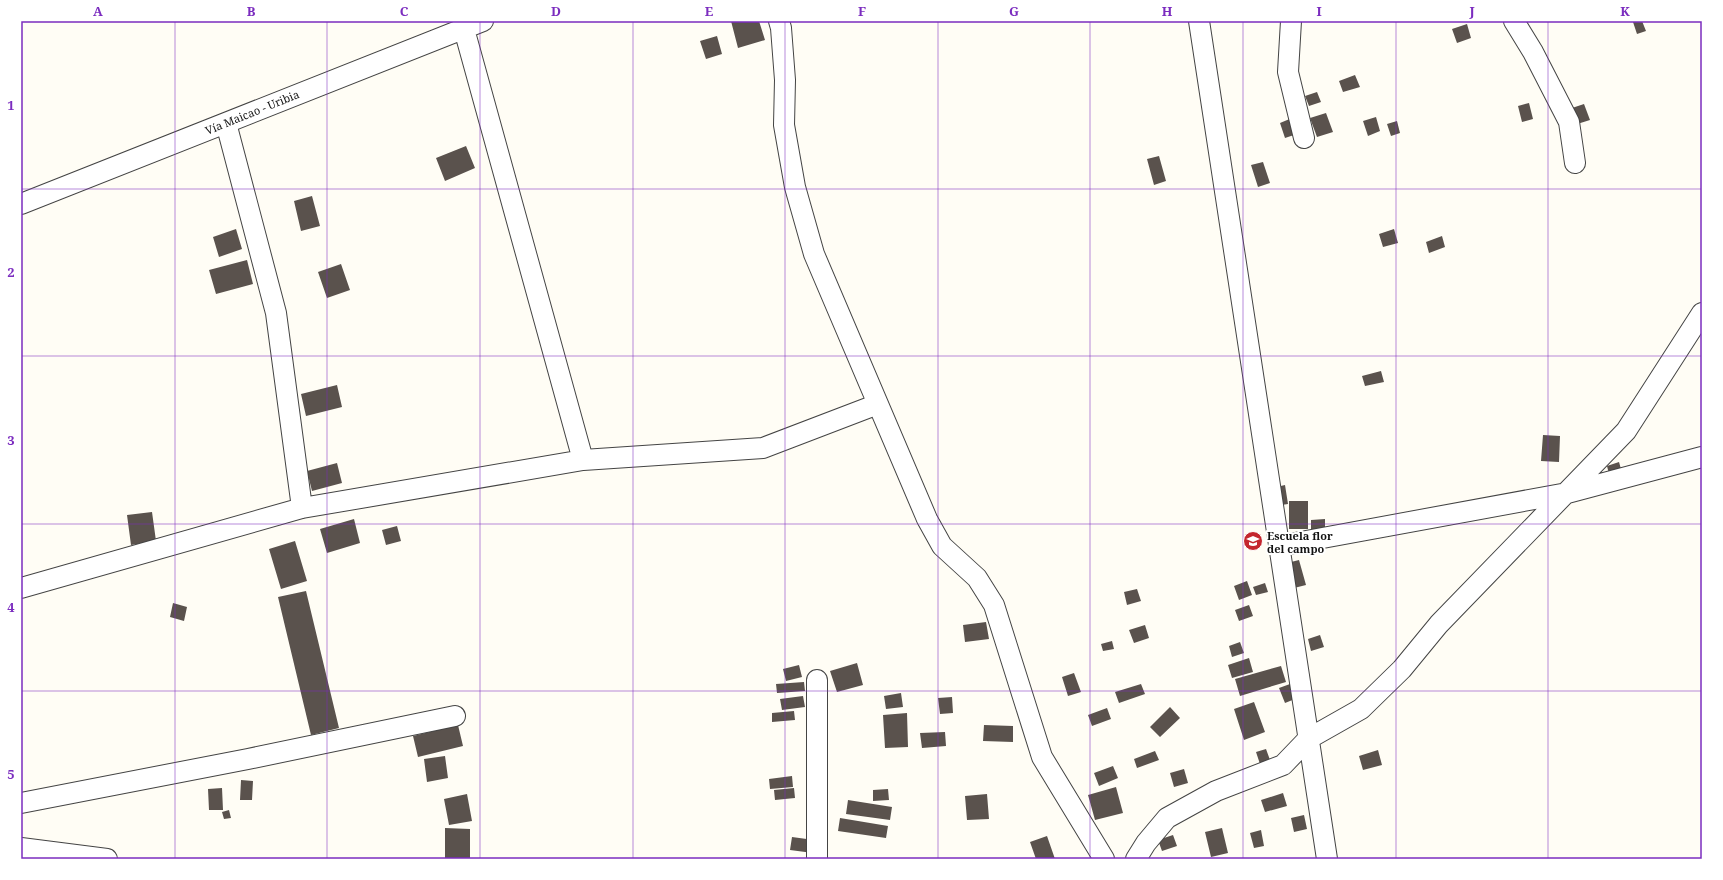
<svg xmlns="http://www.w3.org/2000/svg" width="1723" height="880" font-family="'Noto Serif',serif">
  <rect width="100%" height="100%" fill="#fffdf5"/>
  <path fill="#5a524d" d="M 731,21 L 759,21 L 765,40 L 738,48 Z
    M 1637,21 L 1642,21 L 1646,31 L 1637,34 L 1633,22 Z
    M 1467,24 L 1471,38 L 1457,43 L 1452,29 Z
    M 717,36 L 722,54 L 706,59 L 700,41 Z
    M 1355,75 L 1360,87 L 1343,92 L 1339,81 Z
    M 1317,92 L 1321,102 L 1309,106 L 1305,96 Z
    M 1529,103 L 1533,119 L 1522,122 L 1518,106 Z
    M 1584,104 L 1590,120 L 1574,125 L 1569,109 Z
    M 1326,113 L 1333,132 L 1317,137 L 1310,118 Z
    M 1376,117 L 1380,131 L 1368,136 L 1363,121 Z
    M 1292,118 L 1297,134 L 1285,138 L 1280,123 Z
    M 1397,121 L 1400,133 L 1391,136 L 1387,124 Z
    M 466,146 L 475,168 L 445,181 L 436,158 Z
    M 1159,156 L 1166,181 L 1154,185 L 1147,159 Z
    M 1263,162 L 1270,183 L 1258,187 L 1251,165 Z
    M 312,196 L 320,226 L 301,231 L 294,201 Z
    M 236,229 L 242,249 L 219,257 L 213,237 Z
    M 1394,229 L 1398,243 L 1383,247 L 1379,234 Z
    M 1442,236 L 1445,247 L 1429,253 L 1426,242 Z
    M 247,260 L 253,284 L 216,294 L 209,270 Z
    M 341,264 L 350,290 L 327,298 L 318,272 Z
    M 1381,371 L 1384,382 L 1365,386 L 1362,376 Z
    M 337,385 L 342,407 L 306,416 L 301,394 Z
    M 1543,435 L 1560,436 L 1559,462 L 1541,461 Z
    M 1619,462 L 1621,469 L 1609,474 L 1607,466 Z
    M 337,463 L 342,483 L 312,491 L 307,471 Z
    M 1285,485 L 1288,504 L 1275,506 L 1272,488 Z
    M 1289,501 L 1308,501 L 1308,529 L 1289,529 Z
    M 152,512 L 156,541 L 131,545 L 127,515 Z
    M 354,519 L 360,543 L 327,553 L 320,529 Z
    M 1325,519 L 1325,534 L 1311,534 L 1311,520 Z
    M 397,526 L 401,541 L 386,545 L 382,530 Z
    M 295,541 L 307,581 L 281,589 L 269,549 Z
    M 1299,560 L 1306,585 L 1290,589 L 1283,564 Z
    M 1247,581 L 1252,595 L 1239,600 L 1234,586 Z
    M 1265,583 L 1268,592 L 1256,595 L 1253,587 Z
    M 1137,589 L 1141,601 L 1127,605 L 1124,592 Z
    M 306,591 L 339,728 L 311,735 L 278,597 Z
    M 173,603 L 187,607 L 184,621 L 170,617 Z
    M 1249,605 L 1253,616 L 1239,621 L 1235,610 Z
    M 986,622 L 989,639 L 965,642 L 963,625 Z
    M 1145,625 L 1149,638 L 1134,643 L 1129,630 Z
    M 1320,635 L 1324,647 L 1311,651 L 1308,639 Z
    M 1112,641 L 1114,649 L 1103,651 L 1101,644 Z
    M 1240,642 L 1244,653 L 1232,657 L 1229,646 Z
    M 1249,658 L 1253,672 L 1232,678 L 1228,665 Z
    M 857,663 L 863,685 L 837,692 L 830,671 Z
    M 799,665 L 802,677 L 786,681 L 783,669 Z
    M 1281,666 L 1286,682 L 1240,696 L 1235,679 Z
    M 1074,673 L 1081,692 L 1068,696 L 1062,677 Z
    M 804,682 L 805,691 L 777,693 L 776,684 Z
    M 1141,684 L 1145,694 L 1119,703 L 1115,692 Z
    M 1290,684 L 1295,699 L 1285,703 L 1279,688 Z
    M 901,693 L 903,707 L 886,709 L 884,696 Z
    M 803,696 L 805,707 L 782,710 L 780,699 Z
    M 952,697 L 953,713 L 940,714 L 938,698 Z
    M 1254,702 L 1265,732 L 1244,740 L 1234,709 Z
    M 1170,707 L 1180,718 L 1160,737 L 1150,727 Z
    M 1107,708 L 1111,719 L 1092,726 L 1088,715 Z
    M 794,711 L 795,720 L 772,722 L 772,713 Z
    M 907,713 L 908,747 L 885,748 L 883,715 Z
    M 458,725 L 463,746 L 418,757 L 413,736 Z
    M 984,725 L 1013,726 L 1013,742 L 983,741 Z
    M 945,732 L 946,746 L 922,748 L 920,733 Z
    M 1266,749 L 1270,760 L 1260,764 L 1256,752 Z
    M 1378,750 L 1382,765 L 1363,770 L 1359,756 Z
    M 1155,751 L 1159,760 L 1137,768 L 1134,759 Z
    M 445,756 L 448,778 L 427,782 L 424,759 Z
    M 1113,766 L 1118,778 L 1099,786 L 1094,773 Z
    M 1184,769 L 1188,783 L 1174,787 L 1170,773 Z
    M 792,776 L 793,787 L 770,789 L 769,779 Z
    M 241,780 L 253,781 L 252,800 L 240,800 Z
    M 1116,787 L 1123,813 L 1095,820 L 1088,795 Z
    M 222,788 L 223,810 L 209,810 L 208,789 Z
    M 794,788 L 795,798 L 775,800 L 774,790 Z
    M 888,789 L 889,800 L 873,801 L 873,790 Z
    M 1283,793 L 1287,806 L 1265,812 L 1261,800 Z
    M 467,794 L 472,821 L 449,825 L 444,799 Z
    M 987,794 L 989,819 L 967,820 L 965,796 Z
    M 848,800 L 892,807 L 890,820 L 846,814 Z
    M 229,810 L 231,818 L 224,819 L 222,812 Z
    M 1304,815 L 1307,829 L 1294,832 L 1291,818 Z
    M 840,818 L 888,826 L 886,838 L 838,831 Z
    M 445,828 L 470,829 L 470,859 L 445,859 Z
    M 1222,828 L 1228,853 L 1211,857 L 1205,832 Z
    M 1261,830 L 1264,846 L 1254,848 L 1250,833 Z
    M 1173,835 L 1177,846 L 1162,851 L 1158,840 Z
    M 1047,836 L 1055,859 L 1036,859 L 1030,842 Z
    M 792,837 L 814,840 L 813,853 L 790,850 Z"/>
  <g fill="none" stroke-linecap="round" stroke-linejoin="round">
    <defs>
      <path id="minor" d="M 779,21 L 781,28 L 785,80 L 784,125 L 795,187 L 814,254 L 927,519 L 942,546 L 977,578 L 994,605 L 1042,757 L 1104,859
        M 1199,21 L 1327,859
        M 1291,21 L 1288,72 L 1304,138
        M 1514,21 L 1533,52 L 1569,122 L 1575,163
        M 464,29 L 583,460
        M 226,123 L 276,313 L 302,508
        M 21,204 L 483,21
        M 1279,546 L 1567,493 L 1702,457
        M 21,588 L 302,508 L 583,460 L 763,448 L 878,404
        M 21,803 L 248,759 L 455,716
        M 21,848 L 107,859
        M 817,859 L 817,680
        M 1136,859 L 1146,843 L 1167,818 L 1216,791 L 1283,765 L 1308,739 L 1361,709 L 1402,669 L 1439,624 L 1626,431 L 1702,313"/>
    </defs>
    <use href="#minor" stroke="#444" stroke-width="22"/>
    <use href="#minor" stroke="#fff" stroke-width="20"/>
  </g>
  <path fill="none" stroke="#7b2cbf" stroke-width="1" stroke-opacity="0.55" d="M 175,21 L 175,859M 327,21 L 327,859M 480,21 L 480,859M 633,21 L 633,859M 785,21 L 785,859M 938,21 L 938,859M 1090,21 L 1090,859M 1243,21 L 1243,859M 1396,21 L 1396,859M 1548,21 L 1548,859M 21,189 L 1702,189M 21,356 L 1702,356M 21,524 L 1702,524M 21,691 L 1702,691"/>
  <defs>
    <symbol id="school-disc" viewBox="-11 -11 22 22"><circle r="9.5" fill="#c4262e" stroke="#fff"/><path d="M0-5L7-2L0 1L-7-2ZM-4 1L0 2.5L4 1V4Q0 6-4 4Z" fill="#fff"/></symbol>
  </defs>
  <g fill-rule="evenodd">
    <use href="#school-disc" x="1242" y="530" width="22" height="22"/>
  </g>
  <g text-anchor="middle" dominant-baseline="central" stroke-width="4" stroke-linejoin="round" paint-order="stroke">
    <g font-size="11" fill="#111" stroke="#fff">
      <text transform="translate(252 112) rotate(-22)">Vía Maicao - Uribia</text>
    </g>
    <g font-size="11" font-weight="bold" fill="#111" stroke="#fff" text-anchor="start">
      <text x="1267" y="535">Escuela flor<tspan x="1267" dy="13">del campo</tspan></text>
    </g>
  </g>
  <rect width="1723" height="880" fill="none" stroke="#ffffff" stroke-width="44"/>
  <rect x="22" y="22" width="1679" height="836" fill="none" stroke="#7b2cbf" stroke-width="1.5"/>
  <g font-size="13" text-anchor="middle" font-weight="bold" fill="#7b2cbf">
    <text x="98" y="16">A</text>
    <text x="251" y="16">B</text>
    <text x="404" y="16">C</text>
    <text x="556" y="16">D</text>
    <text x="709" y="16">E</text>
    <text x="862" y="16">F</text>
    <text x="1014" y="16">G</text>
    <text x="1167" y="16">H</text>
    <text x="1319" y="16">I</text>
    <text x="1472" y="16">J</text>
    <text x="1625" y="16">K</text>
    <text x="11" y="110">1</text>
    <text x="11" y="277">2</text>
    <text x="11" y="445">3</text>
    <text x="11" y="612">4</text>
    <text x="11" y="779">5</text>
  </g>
</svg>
